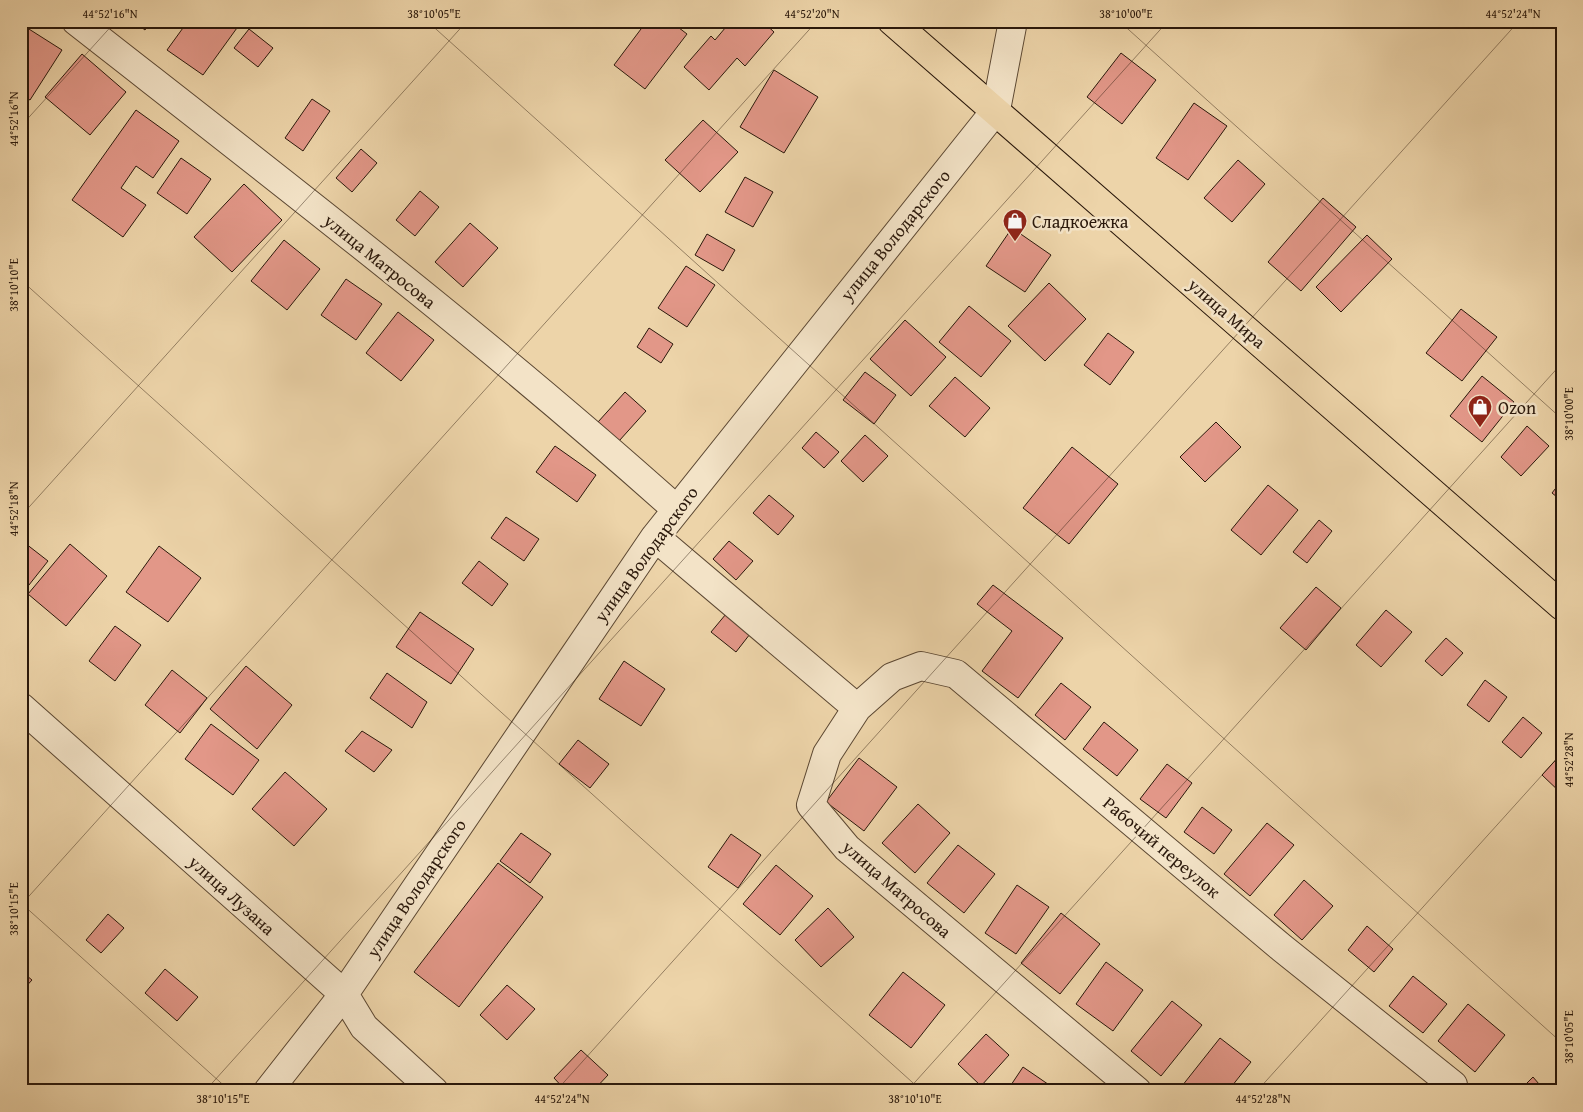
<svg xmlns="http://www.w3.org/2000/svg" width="1583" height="1112" font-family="'Gentium Book Plus',serif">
  <rect width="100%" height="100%" fill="#edd4a9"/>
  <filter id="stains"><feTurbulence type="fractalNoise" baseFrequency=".004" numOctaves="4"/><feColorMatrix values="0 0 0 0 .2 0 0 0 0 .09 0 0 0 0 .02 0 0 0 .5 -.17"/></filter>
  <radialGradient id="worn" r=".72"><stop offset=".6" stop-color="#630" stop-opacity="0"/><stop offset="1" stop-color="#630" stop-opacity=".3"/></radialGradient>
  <path fill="#e29788" stroke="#2a180b" d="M 133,21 L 151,21 L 145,30 Z
    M 188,21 L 242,21 L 203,75 L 167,50 Z
    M 647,21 L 670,21 L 687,34 L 645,89 L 614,65 Z
    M 731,21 L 762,21 L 774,32 L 745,66 L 737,58 L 709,90 L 684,67 L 711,36 L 715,40 Z
    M 21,24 L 62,50 L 30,100 L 21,95 Z
    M 249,29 L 273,48 L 258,67 L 234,48 Z
    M 1121,53 L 1156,80 L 1122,124 L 1087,97 Z
    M 82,54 L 126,92 L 90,135 L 45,97 Z
    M 774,70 L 818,97 L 784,153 L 740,127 Z
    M 312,99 L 330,111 L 303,151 L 285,138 Z
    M 1194,103 L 1227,126 L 1188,180 L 1156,158 Z
    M 136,110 L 179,141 L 153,178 L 136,166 L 121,188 L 146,205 L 123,237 L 72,200 Z
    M 703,120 L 738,152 L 700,192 L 665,160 Z
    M 361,149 L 377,163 L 352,192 L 336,178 Z
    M 181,158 L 211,179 L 187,214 L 157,193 Z
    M 1238,160 L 1265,184 L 1232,222 L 1204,198 Z
    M 745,177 L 773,192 L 753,227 L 725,212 Z
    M 244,184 L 282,220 L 232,272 L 194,237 Z
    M 420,191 L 439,207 L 415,236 L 396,220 Z
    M 1323,198 L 1356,227 L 1301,291 L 1268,262 Z
    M 470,223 L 498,248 L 463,287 L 435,262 Z
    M 1012,228 L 1051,255 L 1025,292 L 986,266 Z
    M 707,234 L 735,250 L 723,271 L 695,255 Z
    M 1367,235 L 1392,259 L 1341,312 L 1316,287 Z
    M 284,240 L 320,269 L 287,310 L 251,281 Z
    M 686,266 L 715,285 L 687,327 L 658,308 Z
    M 346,279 L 382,304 L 356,340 L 321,315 Z
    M 1049,283 L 1086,319 L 1045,361 L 1008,326 Z
    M 969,306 L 1011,341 L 981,377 L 939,342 Z
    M 1461,309 L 1497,337 L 1462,381 L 1426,353 Z
    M 398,312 L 434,340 L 401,381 L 366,353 Z
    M 905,320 L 946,357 L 911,396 L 870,359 Z
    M 649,328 L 673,344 L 661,363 L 637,347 Z
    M 1108,333 L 1134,352 L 1110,385 L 1084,365 Z
    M 865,372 L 896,395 L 874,424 L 843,400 Z
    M 1482,376 L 1514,402 L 1482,442 L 1450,416 Z
    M 955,377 L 990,408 L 965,437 L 929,406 Z
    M 625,392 L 646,411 L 619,441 L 598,422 Z
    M 1216,422 L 1241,447 L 1205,482 L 1180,457 Z
    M 1527,426 L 1549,446 L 1521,476 L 1501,457 Z
    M 816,432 L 839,452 L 824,468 L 802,448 Z
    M 865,435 L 888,456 L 863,482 L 841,461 Z
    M 555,446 L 596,475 L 577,502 L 536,472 Z
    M 1072,447 L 1118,484 L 1069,544 L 1023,508 Z
    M 1562,480 L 1562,501 L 1552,493 Z
    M 1268,485 L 1298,510 L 1261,555 L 1231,530 Z
    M 769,495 L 794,516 L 778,535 L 753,513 Z
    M 506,517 L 539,539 L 524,561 L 491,538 Z
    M 1319,520 L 1332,531 L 1307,563 L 1293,552 Z
    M 21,540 L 48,561 L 21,595 Z
    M 729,541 L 753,561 L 736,580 L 713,559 Z
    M 70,544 L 107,576 L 66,626 L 28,594 Z
    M 159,546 L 201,578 L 168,622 L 126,592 Z
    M 479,561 L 508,584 L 492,606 L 462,583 Z
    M 993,585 L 1063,638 L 1018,698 L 982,671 L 1012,631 L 977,604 Z
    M 1316,587 L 1341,608 L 1306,650 L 1280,628 Z
    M 1386,610 L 1412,632 L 1381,667 L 1356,645 Z
    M 420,612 L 474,649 L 451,684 L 396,647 Z
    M 726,614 L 750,634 L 736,652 L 711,632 Z
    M 115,626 L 141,645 L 115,681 L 89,661 Z
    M 1446,638 L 1463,653 L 1442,676 L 1425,661 Z
    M 624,661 L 665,689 L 641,726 L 599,699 Z
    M 246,666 L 292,705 L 257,749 L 210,709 Z
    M 172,670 L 207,698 L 180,733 L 145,705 Z
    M 387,673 L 427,702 L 412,728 L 370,698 Z
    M 1485,680 L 1507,697 L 1489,722 L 1467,705 Z
    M 1061,683 L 1091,707 L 1065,740 L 1035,715 Z
    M 1523,717 L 1542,733 L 1521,758 L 1502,742 Z
    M 1104,722 L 1138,750 L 1117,776 L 1083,749 Z
    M 211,724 L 259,760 L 233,795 L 185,759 Z
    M 362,731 L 392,750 L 374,772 L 345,751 Z
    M 578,740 L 609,764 L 590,788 L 559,764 Z
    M 1562,753 L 1562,794 L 1542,775 Z
    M 859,758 L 897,787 L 864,831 L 826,802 Z
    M 1167,764 L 1192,783 L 1166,818 L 1140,799 Z
    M 285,772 L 327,809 L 294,846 L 252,809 Z
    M 918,804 L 950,833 L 915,873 L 882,843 Z
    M 1202,807 L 1232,830 L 1214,854 L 1184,832 Z
    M 1267,823 L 1294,845 L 1250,896 L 1224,874 Z
    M 521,833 L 551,854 L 530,883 L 500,861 Z
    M 731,834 L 761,855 L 738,888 L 708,867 Z
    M 958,845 L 995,874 L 964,913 L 927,883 Z
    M 498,863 L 543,897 L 459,1007 L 414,972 Z
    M 776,865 L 813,896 L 780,935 L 743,904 Z
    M 1304,880 L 1333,906 L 1302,940 L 1274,915 Z
    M 1017,885 L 1049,907 L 1016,954 L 985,933 Z
    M 828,908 L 854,937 L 821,967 L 795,940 Z
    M 1061,913 L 1100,944 L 1060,994 L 1021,963 Z
    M 108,914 L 124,928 L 101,953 L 86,940 Z
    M 1367,926 L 1393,949 L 1374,972 L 1348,950 Z
    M 1106,962 L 1143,990 L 1113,1031 L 1076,1004 Z
    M 165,969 L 198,997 L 177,1021 L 145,993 Z
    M 21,971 L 32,980 L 21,992 Z
    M 903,972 L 945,1005 L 911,1048 L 869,1015 Z
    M 1413,976 L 1447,1004 L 1423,1033 L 1389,1006 Z
    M 507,985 L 535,1009 L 507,1040 L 480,1015 Z
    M 1172,1001 L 1202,1025 L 1161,1076 L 1131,1051 Z
    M 1468,1004 L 1505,1035 L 1475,1072 L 1438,1041 Z
    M 986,1034 L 1009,1055 L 981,1086 L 958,1064 Z
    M 1220,1038 L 1251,1062 L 1228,1091 L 1178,1091 Z
    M 581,1050 L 608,1075 L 593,1091 L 566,1091 L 554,1078 Z
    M 1023,1067 L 1058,1091 L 1007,1091 Z
    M 1533,1077 L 1545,1091 L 1519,1091 Z"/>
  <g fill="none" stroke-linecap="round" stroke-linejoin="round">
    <defs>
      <path id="minor" d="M 76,21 C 279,180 484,337 676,509
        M 655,537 L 857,708 L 827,754 L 811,805 L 847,848 L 1137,1091
        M 21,707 L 344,994 L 364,1027 L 434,1091
        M 857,708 L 892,677 L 921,666 L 956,674 L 1282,948 L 1453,1085 L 1449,1091
        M 268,1091 L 344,994 L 655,537 L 996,110 L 1013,21"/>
      <path id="major" d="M 892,21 L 1562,606"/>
    </defs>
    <use href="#minor" stroke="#5b4732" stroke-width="30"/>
    <use href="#major" stroke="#2a180b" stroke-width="30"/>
    <use href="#minor" stroke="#f3e3c7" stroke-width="28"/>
    <use href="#major" stroke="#edd4a9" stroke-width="28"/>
  </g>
  <path fill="none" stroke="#2a180b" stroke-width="1" stroke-opacity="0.45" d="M 427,21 L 1562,1043M 1119,21 L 1562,419M 21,126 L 116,21M 21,280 L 922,1091M 21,516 L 467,21M 21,903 L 230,1091M 21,905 L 817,21M 205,1091 L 1168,21M 556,1091 L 1519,21M 907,1091 L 1562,363M 1257,1091 L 1562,753"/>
  <defs>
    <symbol id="shop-pin" viewBox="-11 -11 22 30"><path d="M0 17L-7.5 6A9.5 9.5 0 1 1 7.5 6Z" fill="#8f2418" stroke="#f3e3c7"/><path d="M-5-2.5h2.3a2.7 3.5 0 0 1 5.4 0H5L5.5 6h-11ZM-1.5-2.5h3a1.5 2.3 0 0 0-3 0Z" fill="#fff"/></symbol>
  </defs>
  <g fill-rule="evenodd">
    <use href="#shop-pin" x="1001" y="207" width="28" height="38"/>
    <use href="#shop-pin" x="1466" y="393" width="28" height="38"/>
  </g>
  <g text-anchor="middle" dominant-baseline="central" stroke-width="5" stroke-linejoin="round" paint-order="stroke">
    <g font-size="18" fill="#2a180b" stroke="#f3e3c7" text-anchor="start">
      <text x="1032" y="221">Сладкоежка</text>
      <text x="1498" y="407">Ozon</text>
    </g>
    <g font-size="18" fill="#2a180b" stroke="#f3e3c7">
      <text transform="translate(895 235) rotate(-51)">улица Володарского</text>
      <text transform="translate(380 261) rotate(39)">улица Матросова</text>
      <text transform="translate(1227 313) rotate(41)">улица Мира</text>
      <text transform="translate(646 554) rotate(-54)">улица Володарского</text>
      <text transform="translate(1162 847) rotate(40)">Рабочий переулок</text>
      <text transform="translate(416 888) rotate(-56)">улица Володарского</text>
      <text transform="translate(897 889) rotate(41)">улица Матросова</text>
      <text transform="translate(232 895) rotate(42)">улица Лузана</text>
    </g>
  </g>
  <rect width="1583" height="1112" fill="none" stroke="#edd4a9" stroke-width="55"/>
  <rect x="28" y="28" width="1528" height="1056" fill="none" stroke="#2a180b" stroke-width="2"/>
  <g font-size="12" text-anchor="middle" fill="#2a180b">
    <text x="110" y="18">44°52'16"N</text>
    <text x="434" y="18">38°10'05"E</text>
    <text x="812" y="18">44°52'20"N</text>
    <text x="1126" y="18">38°10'00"E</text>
    <text x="1513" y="18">44°52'24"N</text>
    <text transform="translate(14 119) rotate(-90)" y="4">44°52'16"N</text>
    <text transform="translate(14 285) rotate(-90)" y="4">38°10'10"E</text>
    <text transform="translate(1569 414) rotate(-90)" y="4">38°10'00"E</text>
    <text transform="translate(14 509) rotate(-90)" y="4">44°52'18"N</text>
    <text transform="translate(1569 760) rotate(-90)" y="4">44°52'28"N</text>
    <text transform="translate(14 909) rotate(-90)" y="4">38°10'15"E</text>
    <text transform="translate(1569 1037) rotate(-90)" y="4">38°10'05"E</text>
    <text x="223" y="1103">38°10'15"E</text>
    <text x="562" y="1103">44°52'24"N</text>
    <text x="915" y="1103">38°10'10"E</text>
    <text x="1263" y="1103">44°52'28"N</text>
  </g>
  <rect width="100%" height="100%" filter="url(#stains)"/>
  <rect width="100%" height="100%" fill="url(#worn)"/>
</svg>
